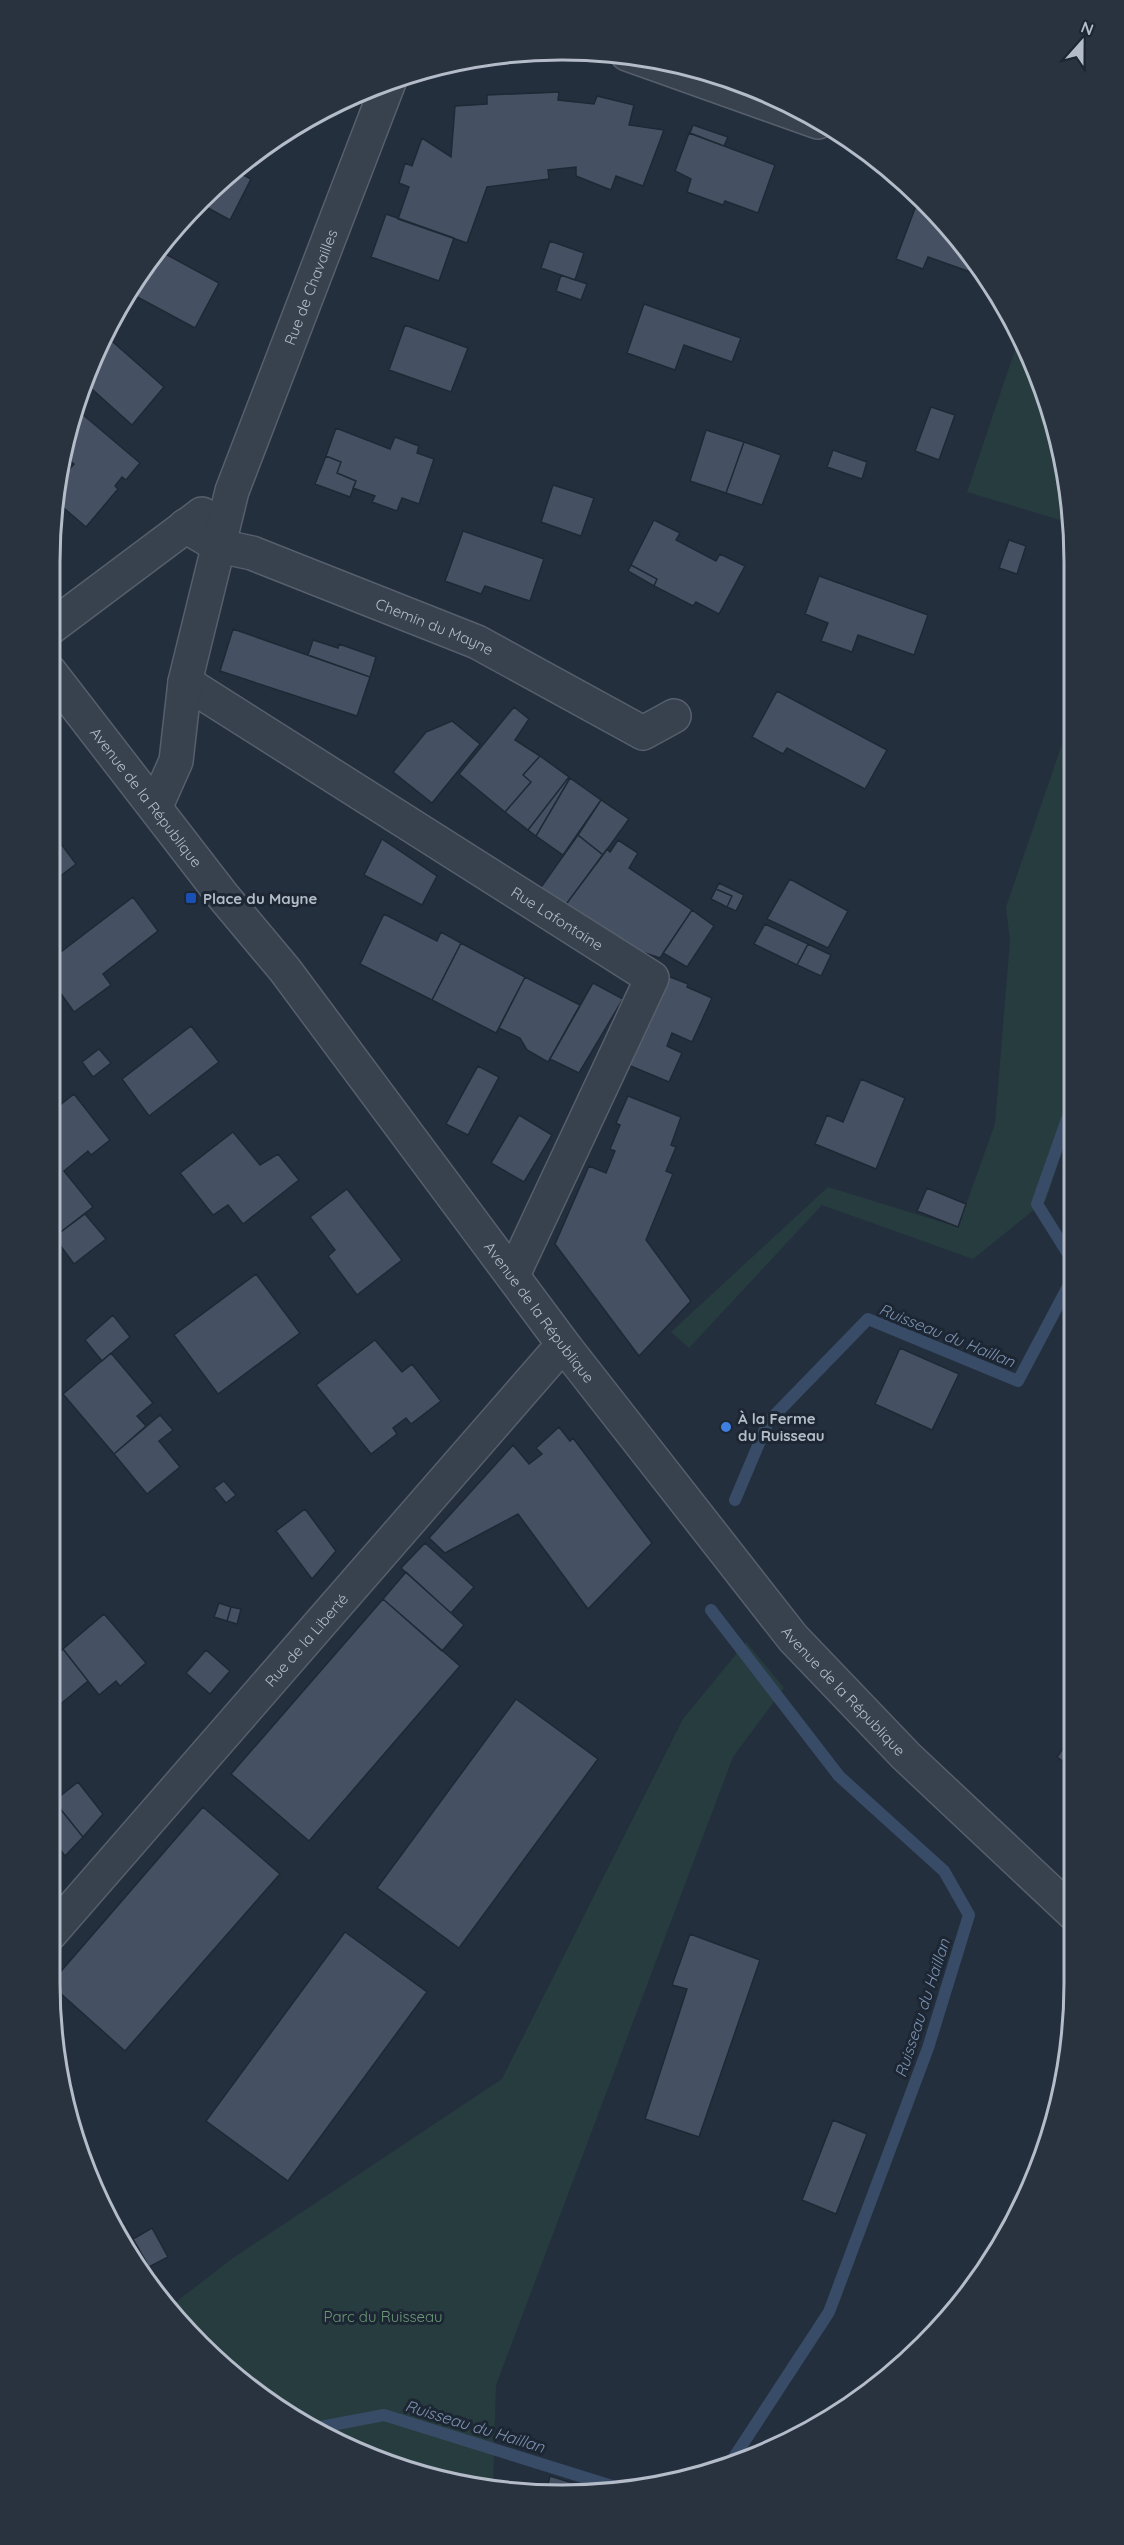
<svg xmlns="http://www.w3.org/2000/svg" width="1124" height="2545" font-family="Quicksand,sans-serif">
  <rect width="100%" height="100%" fill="#242f3e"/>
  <path fill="#263c3f" d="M 1019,338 L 1035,366 L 1070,495 L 1070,523 L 967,492 Z
    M 1071,718 L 1072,1122 L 1046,1200 L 973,1259 L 822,1205 L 689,1348 L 671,1332 L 828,1187 L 958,1227 L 995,1124 L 1010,941 L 1006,907 Z
    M 746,1642 L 784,1688 L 733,1757 L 496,2385 L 493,2487 L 462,2486 L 306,2427 L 176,2321 L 168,2308 L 233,2258 L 502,2079 L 683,1719 Z"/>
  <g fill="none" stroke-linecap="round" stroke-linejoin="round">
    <path stroke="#394c67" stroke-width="12" d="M 1072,1105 L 1037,1204 L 1072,1260
      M 735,1500 L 768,1422 L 868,1319 L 1018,1381 L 1072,1279
      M 711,1610 L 839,1776 L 944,1871 L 969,1915 L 928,2048 L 829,2312 L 727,2468
      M 310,2429 L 384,2415 L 628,2491"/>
  </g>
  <path fill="#455162" stroke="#1f2835" stroke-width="1.5" d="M 559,92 L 558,100 L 594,104 L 597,96 L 634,105 L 629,125 L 664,130 L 643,186 L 616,176 L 611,190 L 576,176 L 576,167 L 548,170 L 549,179 L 487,187 L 467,243 L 398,219 L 409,187 L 399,183 L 405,163 L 412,166 L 422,138 L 451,157 L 455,106 L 487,104 L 487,95 Z
    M 693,125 L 728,137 L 724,146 L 690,133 Z
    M 689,133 L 775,165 L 758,213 L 725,201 L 723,205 L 687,192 L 691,179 L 675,171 Z
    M 234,170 L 251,179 L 230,220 L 199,203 Z
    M 917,203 L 927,207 L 948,224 L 979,275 L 928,257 L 923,269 L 896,259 Z
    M 386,214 L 454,238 L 439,281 L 371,257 Z
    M 550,241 L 584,253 L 575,280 L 541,268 Z
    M 158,250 L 219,283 L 195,328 L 128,292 Z
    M 561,275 L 587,284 L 581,300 L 556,291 Z
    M 644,304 L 741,338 L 732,362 L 684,345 L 675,370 L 627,353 Z
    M 405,325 L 468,348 L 451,392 L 389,370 Z
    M 105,335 L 164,387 L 132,425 L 84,382 Z
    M 931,407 L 955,415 L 939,460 L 915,451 Z
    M 75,408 L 140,463 L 126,480 L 122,477 L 115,486 L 118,489 L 86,527 L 59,504 L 64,475 L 74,464 L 67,458 Z
    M 336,428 L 390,449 L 395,437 L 419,446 L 417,453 L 434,459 L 419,504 L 402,498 L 397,511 L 372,502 L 375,496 L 353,488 L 356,481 L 337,473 L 341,462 L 326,456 Z
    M 706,430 L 744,442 L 726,493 L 690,481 Z
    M 744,442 L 781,455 L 762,505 L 726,493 Z
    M 833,450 L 867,462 L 862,479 L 827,467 Z
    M 326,456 L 341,462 L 337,473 L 356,481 L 350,497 L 315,484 Z
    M 553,485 L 594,498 L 581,536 L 541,522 Z
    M 654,520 L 680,533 L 676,540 L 716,561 L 720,554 L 745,566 L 719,614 L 696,602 L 693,606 L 654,586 L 657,579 L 631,565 Z
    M 463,531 L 544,559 L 530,601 L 485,586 L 481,594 L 445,581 Z
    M 1009,540 L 1026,546 L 1017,574 L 999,568 Z
    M 631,565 L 657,579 L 654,586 L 628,571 Z
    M 819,576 L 928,615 L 914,655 L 858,635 L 852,652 L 821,641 L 828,623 L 805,614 Z
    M 233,629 L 370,677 L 357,716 L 220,671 Z
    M 313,640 L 338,648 L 339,644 L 376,657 L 370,677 L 308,655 Z
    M 777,691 L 887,750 L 865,789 L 787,748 L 783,754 L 752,737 Z
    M 514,707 L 529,719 L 515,740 L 540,756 L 523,775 L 531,782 L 505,812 L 459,774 Z
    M 452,721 L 480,744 L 432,803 L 393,772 L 426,732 Z
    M 540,756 L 569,777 L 528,830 L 505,812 L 531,782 L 523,775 Z
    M 569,777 L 570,778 L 536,836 L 528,830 Z
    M 570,778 L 601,800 L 563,855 L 536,836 Z
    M 601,800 L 629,819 L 603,855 L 578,835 Z
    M 50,829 L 76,864 L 50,884 Z
    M 578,835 L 603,855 L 564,907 L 539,890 Z
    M 382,839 L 437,876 L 422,905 L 364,875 Z
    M 618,840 L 638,853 L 629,868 L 692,910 L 660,958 L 624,946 L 564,907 L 607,849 L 610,852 Z
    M 790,879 L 848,911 L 828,948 L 767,919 Z
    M 719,883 L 744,895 L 736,911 L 727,907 L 732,896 L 716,889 Z
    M 716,889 L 732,896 L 727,907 L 711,899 Z
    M 133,897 L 158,931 L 103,974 L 111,985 L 74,1012 L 52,981 L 50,983 L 50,953 L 53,958 Z
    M 692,910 L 714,926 L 687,967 L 663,953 Z
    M 384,914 L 437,941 L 441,932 L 461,943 L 432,1000 L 360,964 Z
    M 765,924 L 808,944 L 797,965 L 754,944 Z
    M 461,943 L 525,977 L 496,1033 L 432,1000 Z
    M 808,944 L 831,955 L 821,976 L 797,965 Z
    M 655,971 L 688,984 L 687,987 L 712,998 L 692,1042 L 672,1033 L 667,1046 L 682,1053 L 669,1082 L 621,1062 Z
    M 525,977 L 580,1005 L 548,1062 L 527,1050 L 520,1038 L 499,1028 Z
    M 593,983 L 623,999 L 579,1073 L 550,1059 Z
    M 191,1026 L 219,1062 L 149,1116 L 122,1079 Z
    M 99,1049 L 111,1063 L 93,1077 L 82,1062 Z
    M 478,1066 L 499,1077 L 468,1135 L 446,1124 Z
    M 861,1079 L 905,1098 L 876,1169 L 815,1144 L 827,1115 L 843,1122 Z
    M 74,1094 L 110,1140 L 91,1155 L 88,1151 L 64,1171 L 93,1207 L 58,1234 L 50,1223 L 50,1113 Z
    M 628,1096 L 681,1117 L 671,1145 L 676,1147 L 666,1171 L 673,1174 L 646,1240 L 691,1301 L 639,1356 L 555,1244 L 589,1166 L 606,1173 L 615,1151 L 610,1149 L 620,1125 L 616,1123 Z
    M 519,1115 L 552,1135 L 524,1182 L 491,1163 Z
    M 233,1132 L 260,1165 L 278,1154 L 299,1180 L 243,1224 L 228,1205 L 213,1215 L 180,1173 Z
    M 927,1188 L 966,1204 L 958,1227 L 917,1211 Z
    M 347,1189 L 402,1260 L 357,1295 L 328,1256 L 335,1250 L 310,1217 Z
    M 85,1214 L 106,1239 L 74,1264 L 54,1237 Z
    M 256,1274 L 300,1333 L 218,1394 L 174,1335 Z
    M 113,1315 L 130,1337 L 102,1361 L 85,1340 Z
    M 375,1340 L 402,1372 L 412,1364 L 441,1401 L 411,1424 L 406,1418 L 393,1428 L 397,1434 L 371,1454 L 316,1385 Z
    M 50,1348 L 58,1358 L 50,1365 Z
    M 900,1348 L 959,1374 L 932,1430 L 875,1404 Z
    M 111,1353 L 153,1403 L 137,1416 L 146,1426 L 114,1454 L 63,1394 Z
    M 160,1415 L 173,1430 L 159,1441 L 180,1467 L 147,1494 L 114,1454 Z
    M 559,1427 L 570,1441 L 573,1438 L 652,1543 L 588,1609 L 518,1514 L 445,1553 L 429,1538 L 513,1445 L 529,1464 L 542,1454 L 536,1448 Z
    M 224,1481 L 236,1495 L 226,1503 L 214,1488 Z
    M 305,1509 L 336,1551 L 312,1579 L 276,1531 Z
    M 425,1543 L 474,1587 L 451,1613 L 401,1568 Z
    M 406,1572 L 464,1625 L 442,1651 L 383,1599 Z
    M 383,1599 L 460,1666 L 309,1841 L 231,1774 Z
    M 219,1603 L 231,1607 L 227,1621 L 214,1617 Z
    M 231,1607 L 241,1609 L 237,1624 L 227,1621 Z
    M 104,1614 L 146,1663 L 120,1686 L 116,1681 L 99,1695 L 63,1649 Z
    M 63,1649 L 88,1681 L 50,1713 L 50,1661 Z
    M 206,1650 L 230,1671 L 210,1694 L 186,1673 Z
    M 516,1699 L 598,1759 L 459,1948 L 377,1888 Z
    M 1074,1733 L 1074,1769 L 1057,1757 Z
    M 78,1782 L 103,1814 L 83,1837 L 54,1801 Z
    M 54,1801 L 83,1837 L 65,1856 L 50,1836 L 50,1805 Z
    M 203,1807 L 280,1874 L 125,2051 L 50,1984 Z
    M 345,1932 L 427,1992 L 288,2181 L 206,2121 Z
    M 690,1934 L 760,1960 L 699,2137 L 645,2119 L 687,1989 L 672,1985 Z
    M 833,2120 L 867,2134 L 836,2214 L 802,2200 Z
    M 124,2223 L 149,2267 L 141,2272 L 113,2229 Z
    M 152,2228 L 168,2257 L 149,2267 L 133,2239 Z
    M 550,2476 L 579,2485 L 578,2489 L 547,2488 Z"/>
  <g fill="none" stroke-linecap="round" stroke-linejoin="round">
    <defs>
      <g id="minor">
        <path d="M 627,54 L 818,122"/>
        <path id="s1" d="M 185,526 L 219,546 L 252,553 L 477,642 L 643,733 L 674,716"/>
        <path d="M 50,628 L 202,514"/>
        <path id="s2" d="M 50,672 L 223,896 L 285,970 L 566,1348 L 793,1638 L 906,1756 L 1074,1914"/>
        <path id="s3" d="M 185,682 L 652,978 L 513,1275"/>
        <path id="s4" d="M 156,806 L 176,761 L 185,682 L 232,491 L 389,82"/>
        <path id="s5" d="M 50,1934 L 539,1372 L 552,1357 L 566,1348"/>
      </g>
    </defs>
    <use href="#minor" stroke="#565f6c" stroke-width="36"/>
    <use href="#minor" stroke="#38414e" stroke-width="33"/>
  </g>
  <rect fill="#1a4fb4" stroke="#1d2633" stroke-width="2" x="185" y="892" width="12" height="12" rx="3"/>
  <circle fill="#3f7fe0" stroke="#1d2633" stroke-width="2" cx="726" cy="1427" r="6"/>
  <g text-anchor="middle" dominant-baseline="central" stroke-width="6" stroke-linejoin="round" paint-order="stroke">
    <g font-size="15" fill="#b4bcc9" stroke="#1d2633">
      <text stroke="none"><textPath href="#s4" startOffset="544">Rue de Chavailles</textPath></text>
      <text stroke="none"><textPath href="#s1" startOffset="270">Chemin du Mayne</textPath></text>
      <text stroke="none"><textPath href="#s2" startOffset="158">Avenue de la République</textPath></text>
      <text stroke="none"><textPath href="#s3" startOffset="441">Rue Lafontaine</textPath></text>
      <text stroke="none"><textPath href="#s2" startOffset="806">Avenue de la République</textPath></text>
      <text stroke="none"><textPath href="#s5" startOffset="390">Rue de la Liberté</textPath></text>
      <text stroke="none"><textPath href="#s2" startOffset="1292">Avenue de la République</textPath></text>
    </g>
    <g font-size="15" font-weight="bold" fill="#b4bcc9" stroke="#1d2633" text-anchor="start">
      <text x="203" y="898">Place du Mayne</text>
      <text x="738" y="1418">À la Ferme<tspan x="738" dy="17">du Ruisseau</tspan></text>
    </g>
    <g font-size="15" fill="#6b9a76" stroke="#1d2633">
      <text x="383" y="2316">Parc du Ruisseau</text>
    </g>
    <g font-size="16" font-style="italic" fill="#7c92b1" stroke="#1d2633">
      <text transform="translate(947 1335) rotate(22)">Ruisseau du Haillan</text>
      <text transform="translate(922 2008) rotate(-72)">Ruisseau du Haillan</text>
      <text transform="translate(475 2426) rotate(17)">Ruisseau du Haillan</text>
    </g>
  </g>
  <path d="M0 0H1124V2545H0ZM562 60H562A502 502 0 0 1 1064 562V1983A502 502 0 0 1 562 2485H562A502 502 0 0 1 60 1983V562A502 502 0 0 1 562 60Z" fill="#29323f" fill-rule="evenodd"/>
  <path fill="none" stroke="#b4bcc9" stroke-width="3" d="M562 60H562A502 502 0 0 1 1064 562V1983A502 502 0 0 1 562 2485H562A502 502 0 0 1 60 1983V562A502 502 0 0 1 562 60Z"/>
  <g transform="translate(1082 42) rotate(21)" stroke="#1d2633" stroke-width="4.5" paint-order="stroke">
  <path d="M0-4.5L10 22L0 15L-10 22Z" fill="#b4bcc9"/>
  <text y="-9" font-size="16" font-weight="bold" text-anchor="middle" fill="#b4bcc9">N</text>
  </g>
</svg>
